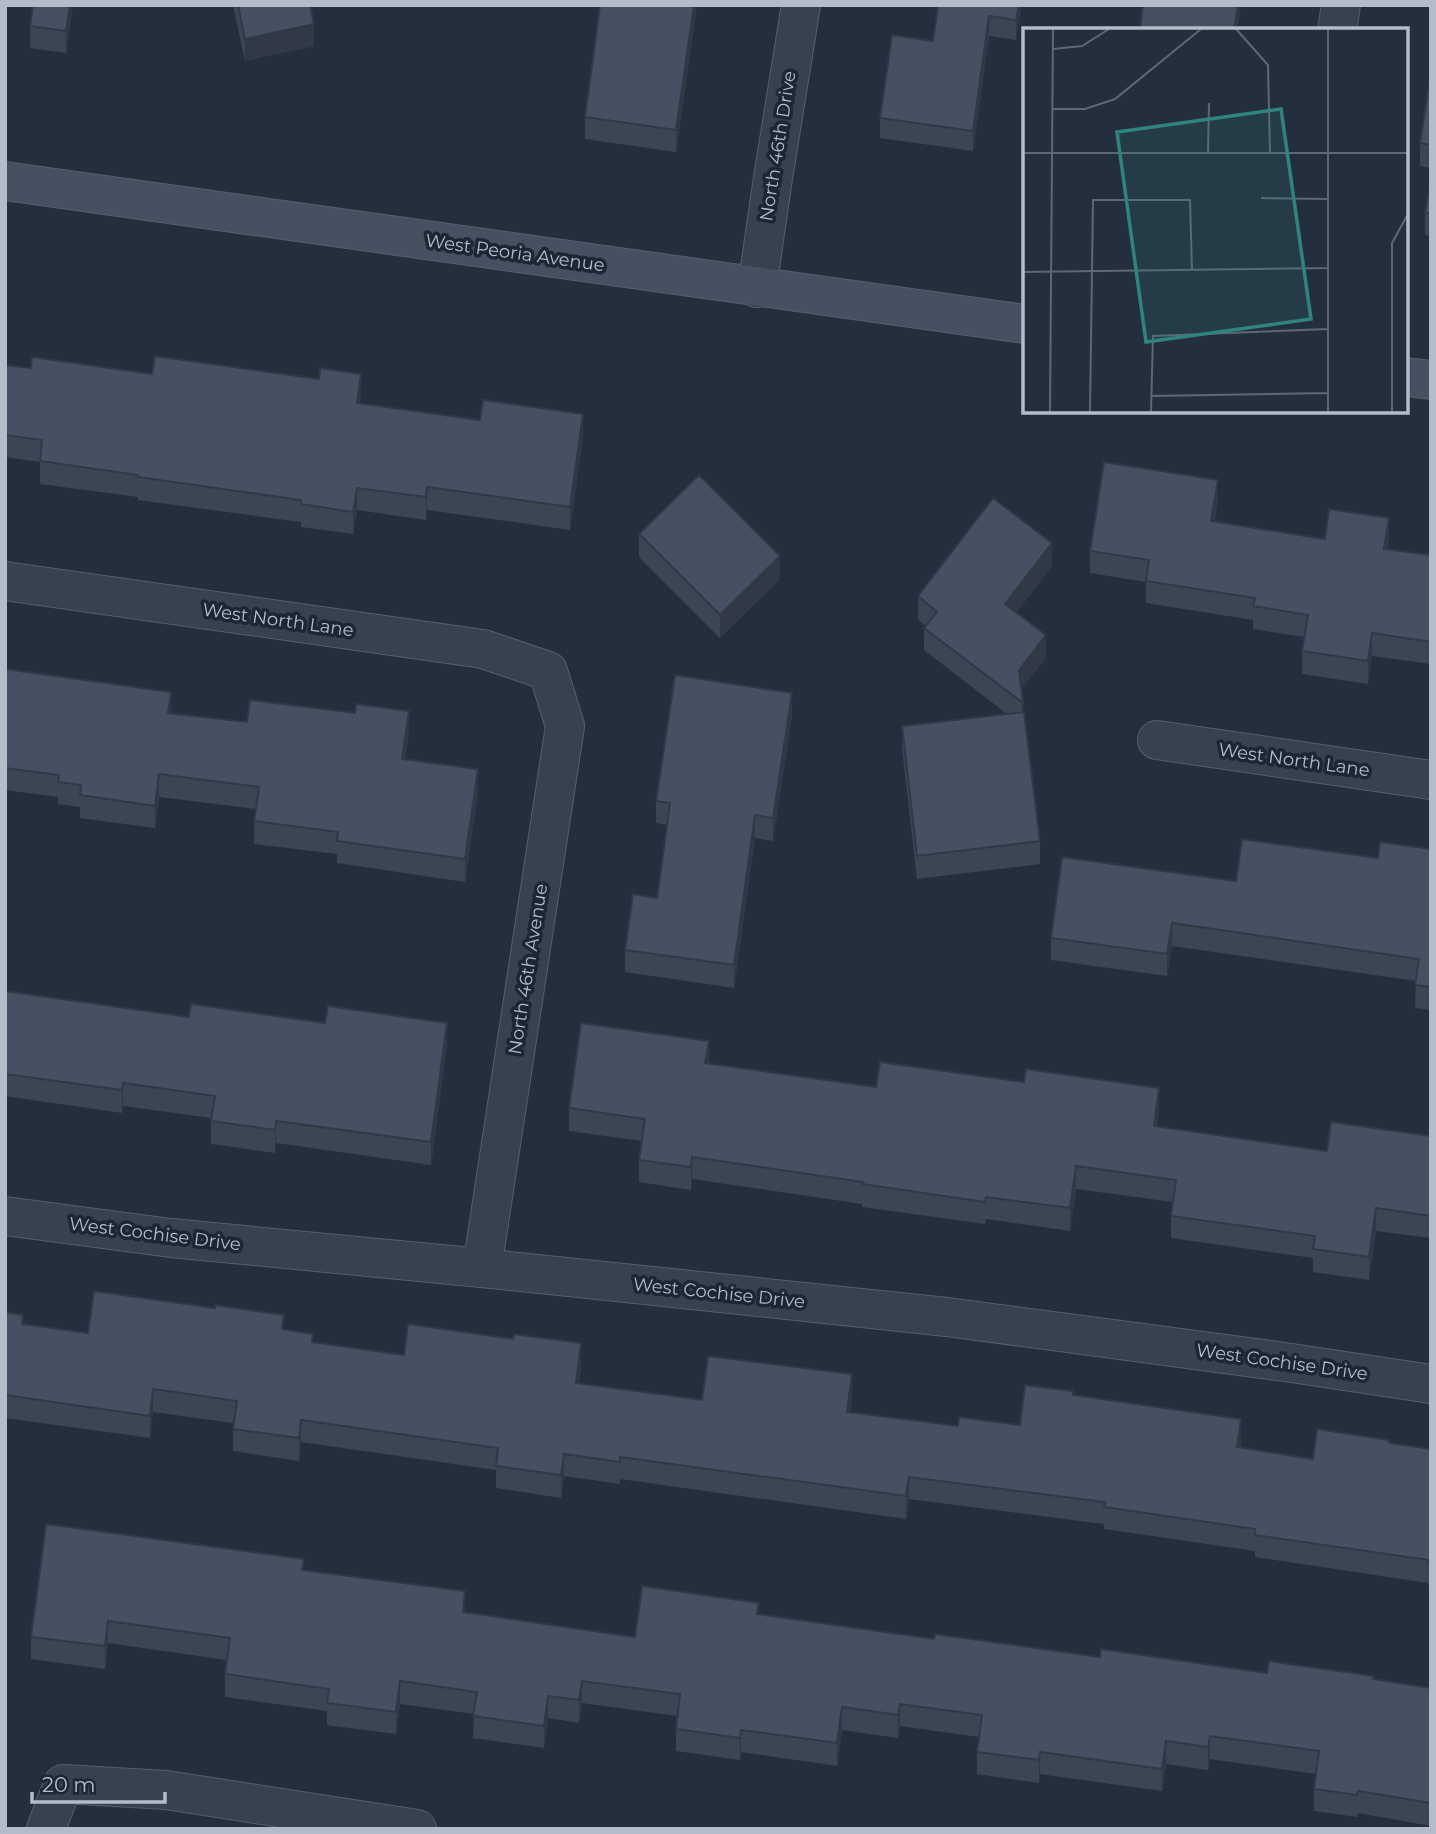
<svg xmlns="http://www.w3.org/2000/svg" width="1436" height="1834" font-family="Montserrat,sans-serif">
  <rect width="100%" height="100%" fill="#242f3e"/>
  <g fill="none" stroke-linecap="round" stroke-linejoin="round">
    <defs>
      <path id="street" d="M 1337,30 L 1341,5
        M 757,288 L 773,178 L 801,5
        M 5,581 L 483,649 L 548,671 L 565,726 L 482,1268
        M 1157,740 L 1431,780
        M 5,1216 L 171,1238 L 482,1268 L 947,1317 L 1285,1362 L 1431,1384
        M 46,1829 L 63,1784 L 166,1790 L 417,1829"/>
      <path id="secondary" d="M 5,181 L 1025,324
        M 1406,377 L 1431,380"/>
    </defs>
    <use href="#street" stroke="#565f6c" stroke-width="40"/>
    <use href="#secondary" stroke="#565f6c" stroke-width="40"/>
    <use href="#street" stroke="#38414e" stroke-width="38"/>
    <use href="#secondary" stroke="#465061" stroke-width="38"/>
  </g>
  <path fill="#3b4654" d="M 33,5 L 73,5 L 66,53 L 30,48 L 30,26 Z
    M 233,5 L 310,5 L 314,46 L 245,61 Z
    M 600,5 L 705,5 L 705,6 L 697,5 L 676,152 L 585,139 L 585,117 Z
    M 938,5 L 1021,5 L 1016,40 L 989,36 L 973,151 L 880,138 L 880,118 L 933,41 Z
    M 1431,59 L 1431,168 L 1420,166 L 1420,143 L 1430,75 Z
    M 1431,179 L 1431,236 L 1425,235 L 1425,213 Z
    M 5,365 L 31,368 L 152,374 L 361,396 L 360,403 L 583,437 L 570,530 L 427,510 L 426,520 L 357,510 L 353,534 L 301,527 L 301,522 L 138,500 L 138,497 L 40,484 L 40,462 L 5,457 Z
    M 1218,502 L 1214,522 L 1325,539 L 1389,541 L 1387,549 L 1431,555 L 1431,664 L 1372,656 L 1368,684 L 1302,674 L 1302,651 L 1304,637 L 1253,629 L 1253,620 L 1146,603 L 1146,582 L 1090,573 L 1090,551 Z
    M 639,534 L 780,579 L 720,638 L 639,557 Z
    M 1052,566 L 1016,613 L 1046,658 L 1021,689 L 1023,712 L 1040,841 L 1040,864 L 917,879 L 902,748 L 902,726 L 1007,714 L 924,650 L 924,628 L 926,626 L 918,619 L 918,596 Z
    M 5,669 L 171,714 L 247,722 L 409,734 L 405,759 L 478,792 L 465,882 L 337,863 L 337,854 L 254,844 L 254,821 L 256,809 L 159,797 L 155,828 L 80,818 L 80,807 L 58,804 L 58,797 L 5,790 Z
    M 792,715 L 773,841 L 755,838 L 734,988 L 625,972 L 625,950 L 657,898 L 667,825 L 656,823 L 656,801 Z
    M 1431,849 L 1431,1010 L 1415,1008 L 1416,981 L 1172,946 L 1167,976 L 1051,960 L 1051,938 L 1236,881 Z
    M 5,991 L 189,1017 L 447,1045 L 431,1165 L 276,1143 L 275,1153 L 211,1144 L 211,1118 L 123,1106 L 122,1113 L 5,1096 Z
    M 709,1064 L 876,1087 L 1159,1110 L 1157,1127 L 1327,1151 L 1431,1136 L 1431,1238 L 1376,1231 L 1369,1280 L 1313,1272 L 1313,1258 L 1171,1238 L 1171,1216 L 1173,1202 L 1076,1189 L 1070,1231 L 986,1219 L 985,1224 L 862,1207 L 862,1204 L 692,1179 L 691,1190 L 639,1182 L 639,1160 L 642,1141 L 569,1131 L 569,1108 Z
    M 5,1312 L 23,1324 L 88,1333 L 284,1330 L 313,1342 L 404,1355 L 581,1366 L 579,1383 L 702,1400 L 852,1397 L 850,1412 L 958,1426 L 1020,1425 L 1073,1395 L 1241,1442 L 1241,1447 L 1313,1459 L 1389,1443 L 1431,1449 L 1431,1586 L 1428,1585 L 1428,1583 L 1255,1557 L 1255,1551 L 1104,1529 L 1104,1524 L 909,1499 L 906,1519 L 620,1479 L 620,1484 L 564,1476 L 561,1498 L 496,1488 L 496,1470 L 301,1442 L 299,1461 L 233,1451 L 233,1423 L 153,1412 L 150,1438 L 5,1418 Z
    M 304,1570 L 465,1613 L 635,1637 L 759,1615 L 934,1639 L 1100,1657 L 1267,1673 L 1374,1679 L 1431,1688 L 1431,1826 L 1358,1813 L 1357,1817 L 1314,1811 L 1314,1789 L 1316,1774 L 1210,1759 L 1208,1770 L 1166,1764 L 1162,1791 L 1040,1774 L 1039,1783 L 977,1774 L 977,1752 L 979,1737 L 900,1726 L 898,1738 L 842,1730 L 837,1766 L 741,1752 L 740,1760 L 676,1751 L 676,1729 L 677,1716 L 582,1703 L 579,1723 L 548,1718 L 544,1748 L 473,1738 L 474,1714 L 400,1704 L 396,1734 L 327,1725 L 327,1711 L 225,1697 L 225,1674 L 227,1660 L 108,1643 L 105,1669 L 31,1659 L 31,1637 Z"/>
  <path fill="#303945" d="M 70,5 L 73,5 L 66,53 L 66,31 Z
    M 694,5 L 697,5 L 676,152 L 676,130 Z
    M 1019,5 L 1021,5 L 1016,40 L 1016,20 Z
    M 1238,5 L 1241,5 L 1237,30 L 1234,30 Z
    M 989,16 L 989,36 L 973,151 L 973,131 Z
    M 314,24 L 314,46 L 245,61 L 245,39 Z
    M 361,374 L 361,396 L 357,425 L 357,403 Z
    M 583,414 L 583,437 L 570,530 L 570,507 Z
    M 1218,480 L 1218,502 L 1211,544 L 1211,521 Z
    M 427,487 L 427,510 L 426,520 L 426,497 Z
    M 357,488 L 357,510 L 353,534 L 353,512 Z
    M 1389,518 L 1389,541 L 1384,571 L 1384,549 Z
    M 1052,543 L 1052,566 L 1005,627 L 1005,604 Z
    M 780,556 L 780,579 L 720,638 L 720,615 Z
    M 1372,633 L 1372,656 L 1368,684 L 1368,661 Z
    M 1046,635 L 1046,658 L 1019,692 L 1019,670 Z
    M 171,692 L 171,715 L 168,713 Z
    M 792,693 L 792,715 L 773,841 L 773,818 Z
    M 409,711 L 409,734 L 402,781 L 402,759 Z
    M 478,769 L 478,792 L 465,882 L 465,859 Z
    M 159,774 L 159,797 L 155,828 L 155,806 Z
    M 755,815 L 755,838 L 734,988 L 734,965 Z
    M 1172,923 L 1172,946 L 1167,976 L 1167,954 Z
    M 447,1023 L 447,1045 L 431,1165 L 431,1142 Z
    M 709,1041 L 709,1064 L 705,1063 Z
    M 123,1083 L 123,1106 L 122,1113 L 122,1090 Z
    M 1159,1088 L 1159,1110 L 1154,1149 L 1154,1126 Z
    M 276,1121 L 276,1143 L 275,1153 L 275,1130 Z
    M 692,1157 L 692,1179 L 691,1190 L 691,1167 Z
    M 1076,1166 L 1076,1189 L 1070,1231 L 1070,1208 Z
    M 1376,1208 L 1376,1231 L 1369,1280 L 1369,1257 Z
    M 581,1343 L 581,1366 L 576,1405 L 576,1383 Z
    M 852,1374 L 852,1397 L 847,1434 L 847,1412 Z
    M 153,1389 L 153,1412 L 150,1438 L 150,1416 Z
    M 1241,1419 L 1241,1442 L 1237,1469 L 1237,1447 Z
    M 301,1420 L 301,1442 L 299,1461 L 299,1438 Z
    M 564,1454 L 564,1476 L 561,1498 L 561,1475 Z
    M 909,1477 L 909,1499 L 906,1519 L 906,1496 Z
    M 465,1591 L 465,1614 L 463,1612 Z
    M 108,1621 L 108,1643 L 105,1669 L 105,1646 Z
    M 400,1681 L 400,1704 L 396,1734 L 396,1712 Z
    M 582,1681 L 582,1703 L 579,1723 L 579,1700 Z
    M 548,1696 L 548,1718 L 544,1748 L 544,1726 Z
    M 900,1704 L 900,1726 L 898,1738 L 898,1715 Z
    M 842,1707 L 842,1730 L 837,1766 L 837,1743 Z
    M 741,1730 L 741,1752 L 740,1760 L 740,1738 Z
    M 1210,1736 L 1210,1759 L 1208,1770 L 1208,1747 Z
    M 1166,1741 L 1166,1764 L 1162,1791 L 1162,1769 Z
    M 1040,1752 L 1040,1774 L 1039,1783 L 1039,1760 Z"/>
  <path fill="#455162" stroke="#303945" stroke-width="2" d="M 33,5 L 70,5 L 66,31 L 30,26 Z
    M 238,5 L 310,5 L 314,24 L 245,39 Z
    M 600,5 L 694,5 L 676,130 L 585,117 Z
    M 938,5 L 1019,5 L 1016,20 L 989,16 L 973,131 L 880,118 L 892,35 L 933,41 Z
    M 1143,5 L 1238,5 L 1234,30 L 1140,30 Z
    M 1431,73 L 1431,145 L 1420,143 Z
    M 1431,179 L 1431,213 L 1425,213 Z
    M 155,356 L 319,379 L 320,368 L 361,374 L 357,403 L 480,420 L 483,400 L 583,414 L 570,507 L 427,487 L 426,497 L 357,488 L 353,512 L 301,504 L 301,500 L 138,477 L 138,475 L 40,461 L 42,440 L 5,435 L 5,365 L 31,368 L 32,357 L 152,374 Z
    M 1104,462 L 1218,480 L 1211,521 L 1325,539 L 1329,509 L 1389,518 L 1384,549 L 1431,555 L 1431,642 L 1372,633 L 1368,661 L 1302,651 L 1308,615 L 1253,606 L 1255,598 L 1146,581 L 1149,560 L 1090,551 Z
    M 699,475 L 780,556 L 720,615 L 639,534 Z
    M 993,498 L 1052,543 L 1005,604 L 1046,635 L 1019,670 L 1023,703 L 924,628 L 937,612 L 918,596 Z
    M 5,669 L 171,692 L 168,713 L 247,722 L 250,700 L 355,713 L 356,704 L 409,711 L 402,759 L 478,769 L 465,859 L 337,841 L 338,832 L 254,821 L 259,787 L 159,774 L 155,806 L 80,795 L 81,785 L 58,782 L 59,775 L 5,768 Z
    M 675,675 L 792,693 L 773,818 L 755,815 L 734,965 L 625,950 L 633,894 L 657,898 L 670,803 L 656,801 Z
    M 1024,712 L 1040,841 L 917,856 L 902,726 Z
    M 1242,839 L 1378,858 L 1380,842 L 1431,849 L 1431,987 L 1415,985 L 1419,959 L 1172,923 L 1167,954 L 1051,938 L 1062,857 L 1236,881 Z
    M 5,991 L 189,1017 L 191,1004 L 325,1023 L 328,1006 L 447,1023 L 431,1142 L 276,1121 L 275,1130 L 211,1121 L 215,1096 L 123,1083 L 122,1090 L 5,1074 Z
    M 581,1023 L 709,1041 L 705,1063 L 876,1087 L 880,1062 L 1024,1082 L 1026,1069 L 1159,1088 L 1154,1126 L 1327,1151 L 1331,1122 L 1431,1136 L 1431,1216 L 1376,1208 L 1369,1257 L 1313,1249 L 1315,1236 L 1171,1216 L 1176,1180 L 1076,1166 L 1070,1208 L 986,1197 L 985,1202 L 862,1184 L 863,1182 L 692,1157 L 691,1167 L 639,1160 L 645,1119 L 569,1108 Z
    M 94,1291 L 215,1308 L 215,1305 L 284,1315 L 282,1329 L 313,1334 L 312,1342 L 404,1355 L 408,1324 L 513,1339 L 514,1334 L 581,1343 L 576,1383 L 702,1400 L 708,1356 L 852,1374 L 847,1412 L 958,1426 L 959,1417 L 1020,1425 L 1025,1385 L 1073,1391 L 1073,1395 L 1241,1419 L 1237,1447 L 1313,1459 L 1317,1429 L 1389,1440 L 1389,1443 L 1431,1449 L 1431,1563 L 1428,1563 L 1429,1560 L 1255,1535 L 1255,1529 L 1104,1507 L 1105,1502 L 909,1477 L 906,1496 L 620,1457 L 620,1462 L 564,1454 L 561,1475 L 496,1466 L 498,1448 L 301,1420 L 299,1438 L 233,1429 L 237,1401 L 153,1389 L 150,1416 L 5,1395 L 5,1312 L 23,1315 L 22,1324 L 88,1333 Z
    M 46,1524 L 304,1559 L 302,1570 L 465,1591 L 463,1612 L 635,1637 L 642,1586 L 759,1603 L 757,1614 L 934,1639 L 935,1634 L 1100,1657 L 1101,1649 L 1267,1673 L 1269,1661 L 1374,1676 L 1373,1679 L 1431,1688 L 1431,1803 L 1358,1791 L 1357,1795 L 1314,1789 L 1319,1751 L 1210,1736 L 1208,1747 L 1166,1741 L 1162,1769 L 1040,1752 L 1039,1760 L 977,1752 L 982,1715 L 900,1704 L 898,1715 L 842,1707 L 837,1743 L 741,1730 L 740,1738 L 676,1729 L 680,1694 L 582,1681 L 579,1700 L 548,1696 L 544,1726 L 473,1716 L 477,1692 L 400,1681 L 396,1712 L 327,1703 L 329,1689 L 225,1674 L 230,1638 L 108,1621 L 105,1646 L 31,1637 Z"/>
  <g text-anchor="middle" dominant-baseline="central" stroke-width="7" stroke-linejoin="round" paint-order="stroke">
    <g font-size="18" fill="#b4bcc9" stroke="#1d2633">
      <text transform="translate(778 146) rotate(-81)">North 46th Drive</text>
      <text transform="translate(515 253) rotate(8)">West Peoria Avenue</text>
      <text transform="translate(278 620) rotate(8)">West North Lane</text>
      <text transform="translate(1294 760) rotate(8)">West North Lane</text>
      <text transform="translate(528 969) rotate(-81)">North 46th Avenue</text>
      <text transform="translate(155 1234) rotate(7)">West Cochise Drive</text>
      <text transform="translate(719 1293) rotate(6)">West Cochise Drive</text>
      <text transform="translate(1282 1362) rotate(8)">West Cochise Drive</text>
    </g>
  </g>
  <g transform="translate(1023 28)">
    <rect width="385" height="385" fill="#242f3e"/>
    <path fill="none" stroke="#5e6776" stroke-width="2" d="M 213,1 L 245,37 L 247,125M 30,21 L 59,18 L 86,1M 29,81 L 62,81 L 92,71 L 178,1M 0,125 L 385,125M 185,125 L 186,75M 238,170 L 306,171M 0,244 L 306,240M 128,368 L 305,365M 27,384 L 30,1M 67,384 L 70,172 L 167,172 L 169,242M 128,384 L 130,308 L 305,301M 305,384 L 305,1M 369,384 L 369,215 L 385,186"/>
    <path fill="#308480" fill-opacity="0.15" stroke="#308480" stroke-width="3.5" d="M 258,81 L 288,291 L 123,314 L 94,104 Z"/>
    <rect width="385" height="385" fill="none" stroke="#b4bcc9" stroke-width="3.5"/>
  </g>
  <rect width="1436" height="1834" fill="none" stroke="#b4bcc9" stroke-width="14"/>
  <path d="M32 1792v10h133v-10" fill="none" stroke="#b4bcc9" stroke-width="3.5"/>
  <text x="42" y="1792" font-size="21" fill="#b4bcc9" stroke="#1d2633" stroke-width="5" paint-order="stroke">20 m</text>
</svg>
